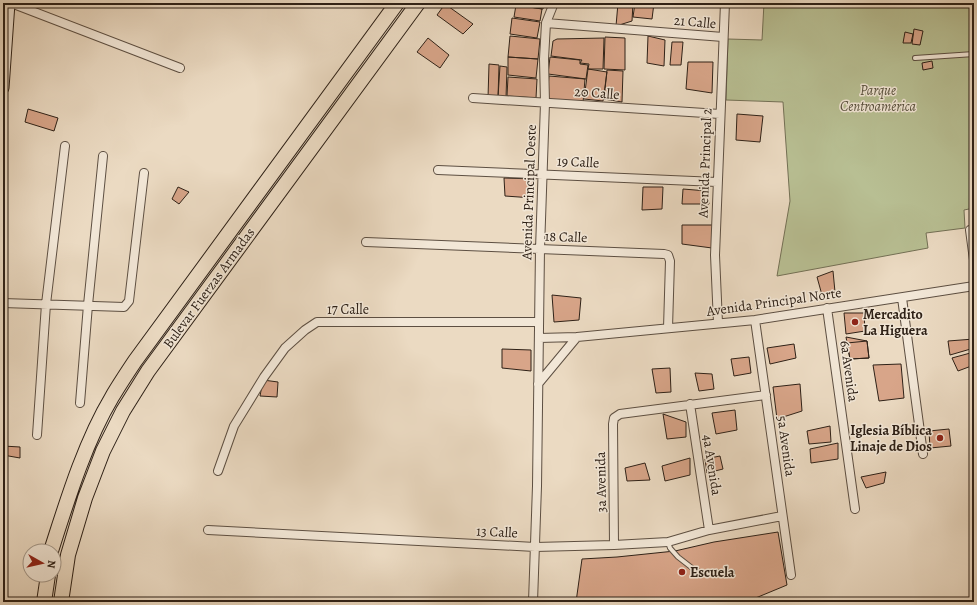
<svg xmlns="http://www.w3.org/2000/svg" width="977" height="605" font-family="Alegreya,serif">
  <rect width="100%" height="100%" fill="#ebdac2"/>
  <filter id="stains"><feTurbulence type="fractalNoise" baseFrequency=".005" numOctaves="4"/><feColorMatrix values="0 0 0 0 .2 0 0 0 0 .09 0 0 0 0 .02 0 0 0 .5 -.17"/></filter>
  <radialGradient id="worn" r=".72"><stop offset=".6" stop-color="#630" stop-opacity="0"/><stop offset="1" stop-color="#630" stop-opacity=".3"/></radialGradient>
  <path fill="#b8bf93" stroke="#737055" d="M 764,3 L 974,3 L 974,208 L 964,210 L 965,228 L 926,233 L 928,248 L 777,276 L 790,201 L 783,102 L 726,100 L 728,39 L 762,40 Z"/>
  <path fill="#d8a589" stroke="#2e2117" d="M 518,3 L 544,3 L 543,9 L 517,5 Z
    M 618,3 L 633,3 L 632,21 L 616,26 Z
    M 635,3 L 654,3 L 652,19 L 633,17 Z
    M 445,4 L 473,24 L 463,34 L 437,15 Z
    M 516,5 L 542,9 L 540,21 L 514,17 Z
    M 512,18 L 540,22 L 537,38 L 510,34 Z
    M 914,29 L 923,31 L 920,45 L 912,44 Z
    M 905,32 L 913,34 L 911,43 L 903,43 Z
    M 510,36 L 540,39 L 538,59 L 508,57 Z
    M 648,36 L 665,40 L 664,66 L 647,63 Z
    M 605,37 L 625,38 L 625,70 L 604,69 Z
    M 428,38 L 449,55 L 440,68 L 417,52 Z
    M 604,38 L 603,69 L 588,69 L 589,64 L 580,63 L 582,60 L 551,56 L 553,41 L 557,39 Z
    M 672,42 L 683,42 L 681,65 L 670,65 Z
    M 508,57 L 538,59 L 536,78 L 508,75 Z
    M 550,57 L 580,60 L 580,64 L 588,65 L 586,79 L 548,74 Z
    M 932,61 L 933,68 L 923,70 L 922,63 Z
    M 688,62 L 713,62 L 712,93 L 686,89 Z
    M 489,64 L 499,65 L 498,98 L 488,98 Z
    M 500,66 L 507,67 L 506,98 L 498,97 Z
    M 588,69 L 607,72 L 603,101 L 584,99 Z
    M 607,70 L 623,71 L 622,102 L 604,99 Z
    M 549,76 L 585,79 L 583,103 L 549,100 L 547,97 Z
    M 508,77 L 537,79 L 536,98 L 507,96 Z
    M 28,109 L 58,118 L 54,131 L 25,122 Z
    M 737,114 L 763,116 L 760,142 L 736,140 Z
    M 504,178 L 534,179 L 533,198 L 505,196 Z
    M 178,187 L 189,192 L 179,204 L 172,199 Z
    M 643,187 L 663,187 L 662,209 L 642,210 Z
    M 683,189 L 707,191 L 709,204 L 682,204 Z
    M 682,225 L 713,225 L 712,248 L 682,244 Z
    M 833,271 L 835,292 L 822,295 L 817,277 Z
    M 552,295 L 581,298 L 579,320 L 554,322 Z
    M 844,313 L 864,313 L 865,331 L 846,334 Z
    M 846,337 L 867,341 L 869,358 L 850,359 Z
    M 974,339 L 974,348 L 950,355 L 948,341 Z
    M 867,341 L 869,358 L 850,359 L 847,343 Z
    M 794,344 L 796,358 L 770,364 L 767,348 Z
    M 502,349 L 531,350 L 531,371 L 502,368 Z
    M 974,352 L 974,365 L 958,371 L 952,358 Z
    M 749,357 L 751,373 L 734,376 L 731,359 Z
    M 901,364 L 904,398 L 879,401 L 873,365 Z
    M 670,368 L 671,392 L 656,393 L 652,369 Z
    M 695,373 L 712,374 L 714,389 L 699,391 Z
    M 263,380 L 278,382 L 277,397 L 260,396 Z
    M 800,384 L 802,411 L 777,419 L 773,387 Z
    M 735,410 L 737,430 L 716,434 L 712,413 Z
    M 663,414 L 686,422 L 686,437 L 667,439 Z
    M 830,426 L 831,442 L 809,444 L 807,431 Z
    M 949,429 L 951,446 L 930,448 L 929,431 Z
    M 838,443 L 838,459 L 811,463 L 810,449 Z
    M 3,446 L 20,447 L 20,458 L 3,455 Z
    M 720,456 L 723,469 L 707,473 L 705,459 Z
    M 690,458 L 690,475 L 665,481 L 662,466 Z
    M 645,463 L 650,480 L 627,481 L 625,468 Z
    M 886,472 L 884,483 L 866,488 L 861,477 Z
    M 778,532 L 787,585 L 746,602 L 576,602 L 582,559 L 617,557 L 675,551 L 714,542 Z"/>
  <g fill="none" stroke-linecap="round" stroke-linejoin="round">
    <defs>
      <path id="lane" d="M 915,58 L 974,54
        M 668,542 L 670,548 L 678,557 L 696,571 L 703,573 L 732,572"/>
      <path id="street" d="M 11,3 L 180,68
        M 546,23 L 723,37
        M 473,98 L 720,114
        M 438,170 L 717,182
        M 970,230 L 974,260
        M 366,242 L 664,254 L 668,255 L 670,261 L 668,328
        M 902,298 L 923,454
        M 3,303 L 124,307 L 129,301 L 144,173
        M 827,308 L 855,509
        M 755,320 L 791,575
        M 718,323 L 715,255 L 725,3
        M 539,338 L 577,337
        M 538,384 L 577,337 L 755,320 L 974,286
        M 80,403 L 88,305 L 103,156
        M 690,404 L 709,530
        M 37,435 L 46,304 L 65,146
        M 218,471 L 234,426 L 264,377 L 285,348 L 305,330 L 317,322 L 539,322
        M 208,530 L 535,547 L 614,545 L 668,542 L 709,530 L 782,516
        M 614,545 L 613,424 L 614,418 L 620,414 L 766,395
        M 533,602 L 537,486 L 540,249 L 545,103 L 544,59 L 546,23 L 554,3"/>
      <path id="secondary" d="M 3,88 L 9,3"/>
      <path id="highway" d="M 51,551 C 67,501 85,442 112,397 C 119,385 127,373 135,361 L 397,3
        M 44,602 L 48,575
        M 61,602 L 68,555 L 85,498 L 103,451 L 123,411 L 148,371 L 418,3"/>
    </defs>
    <use href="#lane" stroke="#5d4f42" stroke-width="6"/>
    <use href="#street" stroke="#5d4f42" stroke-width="10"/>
    <use href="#secondary" stroke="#2e2117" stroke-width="13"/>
    <use href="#highway" stroke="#2e2117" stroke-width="16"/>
    <use href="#lane" stroke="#f2e7d7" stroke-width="4"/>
    <use href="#street" stroke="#f2e7d7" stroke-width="8"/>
    <use href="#secondary" stroke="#f2e7d7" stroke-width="11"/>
    <use href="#highway" stroke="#ebdac2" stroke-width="14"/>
  </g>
  <g fill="#8f2418" stroke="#f2e7d7" stroke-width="1.5">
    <circle cx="855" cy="322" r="4"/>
    <circle cx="940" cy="438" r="4"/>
    <circle cx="682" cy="572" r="4"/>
  </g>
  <g text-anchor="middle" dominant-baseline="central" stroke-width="3" stroke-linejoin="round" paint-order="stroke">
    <g font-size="14" fill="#2e2117" stroke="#f2e7d7">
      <text transform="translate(695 22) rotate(5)">21 Calle</text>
      <text transform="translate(597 93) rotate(4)">20 Calle</text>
      <text transform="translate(578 162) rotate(3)">19 Calle</text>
      <text transform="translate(705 163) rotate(-88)">Avenida Principal 2</text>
      <text transform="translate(529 192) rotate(-88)">Avenida Principal Oeste</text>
      <text transform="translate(566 237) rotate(2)">18 Calle</text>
      <text transform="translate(209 288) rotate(-54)">Bulevar Fuerzas Armadas</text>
      <text transform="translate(774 302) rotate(-8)">Avenida Principal Norte</text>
      <text x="348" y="309">17 Calle</text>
      <text transform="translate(849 371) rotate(82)">6a Avenida</text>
      <text transform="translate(786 446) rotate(82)">5a Avenida</text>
      <text transform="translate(712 465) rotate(81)">4a Avenida</text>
      <text transform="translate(601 482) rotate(-91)">3a Avenida</text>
      <text transform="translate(497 532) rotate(3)">13 Calle</text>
    </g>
    <g font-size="14" font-style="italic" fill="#57503c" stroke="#f2e7d7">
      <text x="878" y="90">Parque<tspan x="878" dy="16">Centroamérica</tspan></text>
    </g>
    <g font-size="14" font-weight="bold" fill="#2e2117" stroke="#f2e7d7" text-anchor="start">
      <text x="863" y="314">Mercadito<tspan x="863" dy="16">La Higuera</tspan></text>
      <text x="932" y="430" text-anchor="end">Iglesia Bíblica<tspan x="932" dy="16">Linaje de Dios</tspan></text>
      <text x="690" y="572">Escuela</text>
    </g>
  </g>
  <rect width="977" height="605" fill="none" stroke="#ebdac2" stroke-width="16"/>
  <rect x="4" y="4" width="969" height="597" fill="none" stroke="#2e2117" stroke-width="2"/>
  <rect x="8" y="8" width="961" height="589" fill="none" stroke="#2e2117"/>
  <g transform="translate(42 563) rotate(98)"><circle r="19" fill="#f2e7d7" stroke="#a4988a"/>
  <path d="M0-3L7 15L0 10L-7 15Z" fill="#8f2418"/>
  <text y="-6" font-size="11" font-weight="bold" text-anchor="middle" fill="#2e2117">N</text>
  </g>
  <rect width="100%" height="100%" filter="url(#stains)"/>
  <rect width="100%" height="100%" fill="url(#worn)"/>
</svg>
